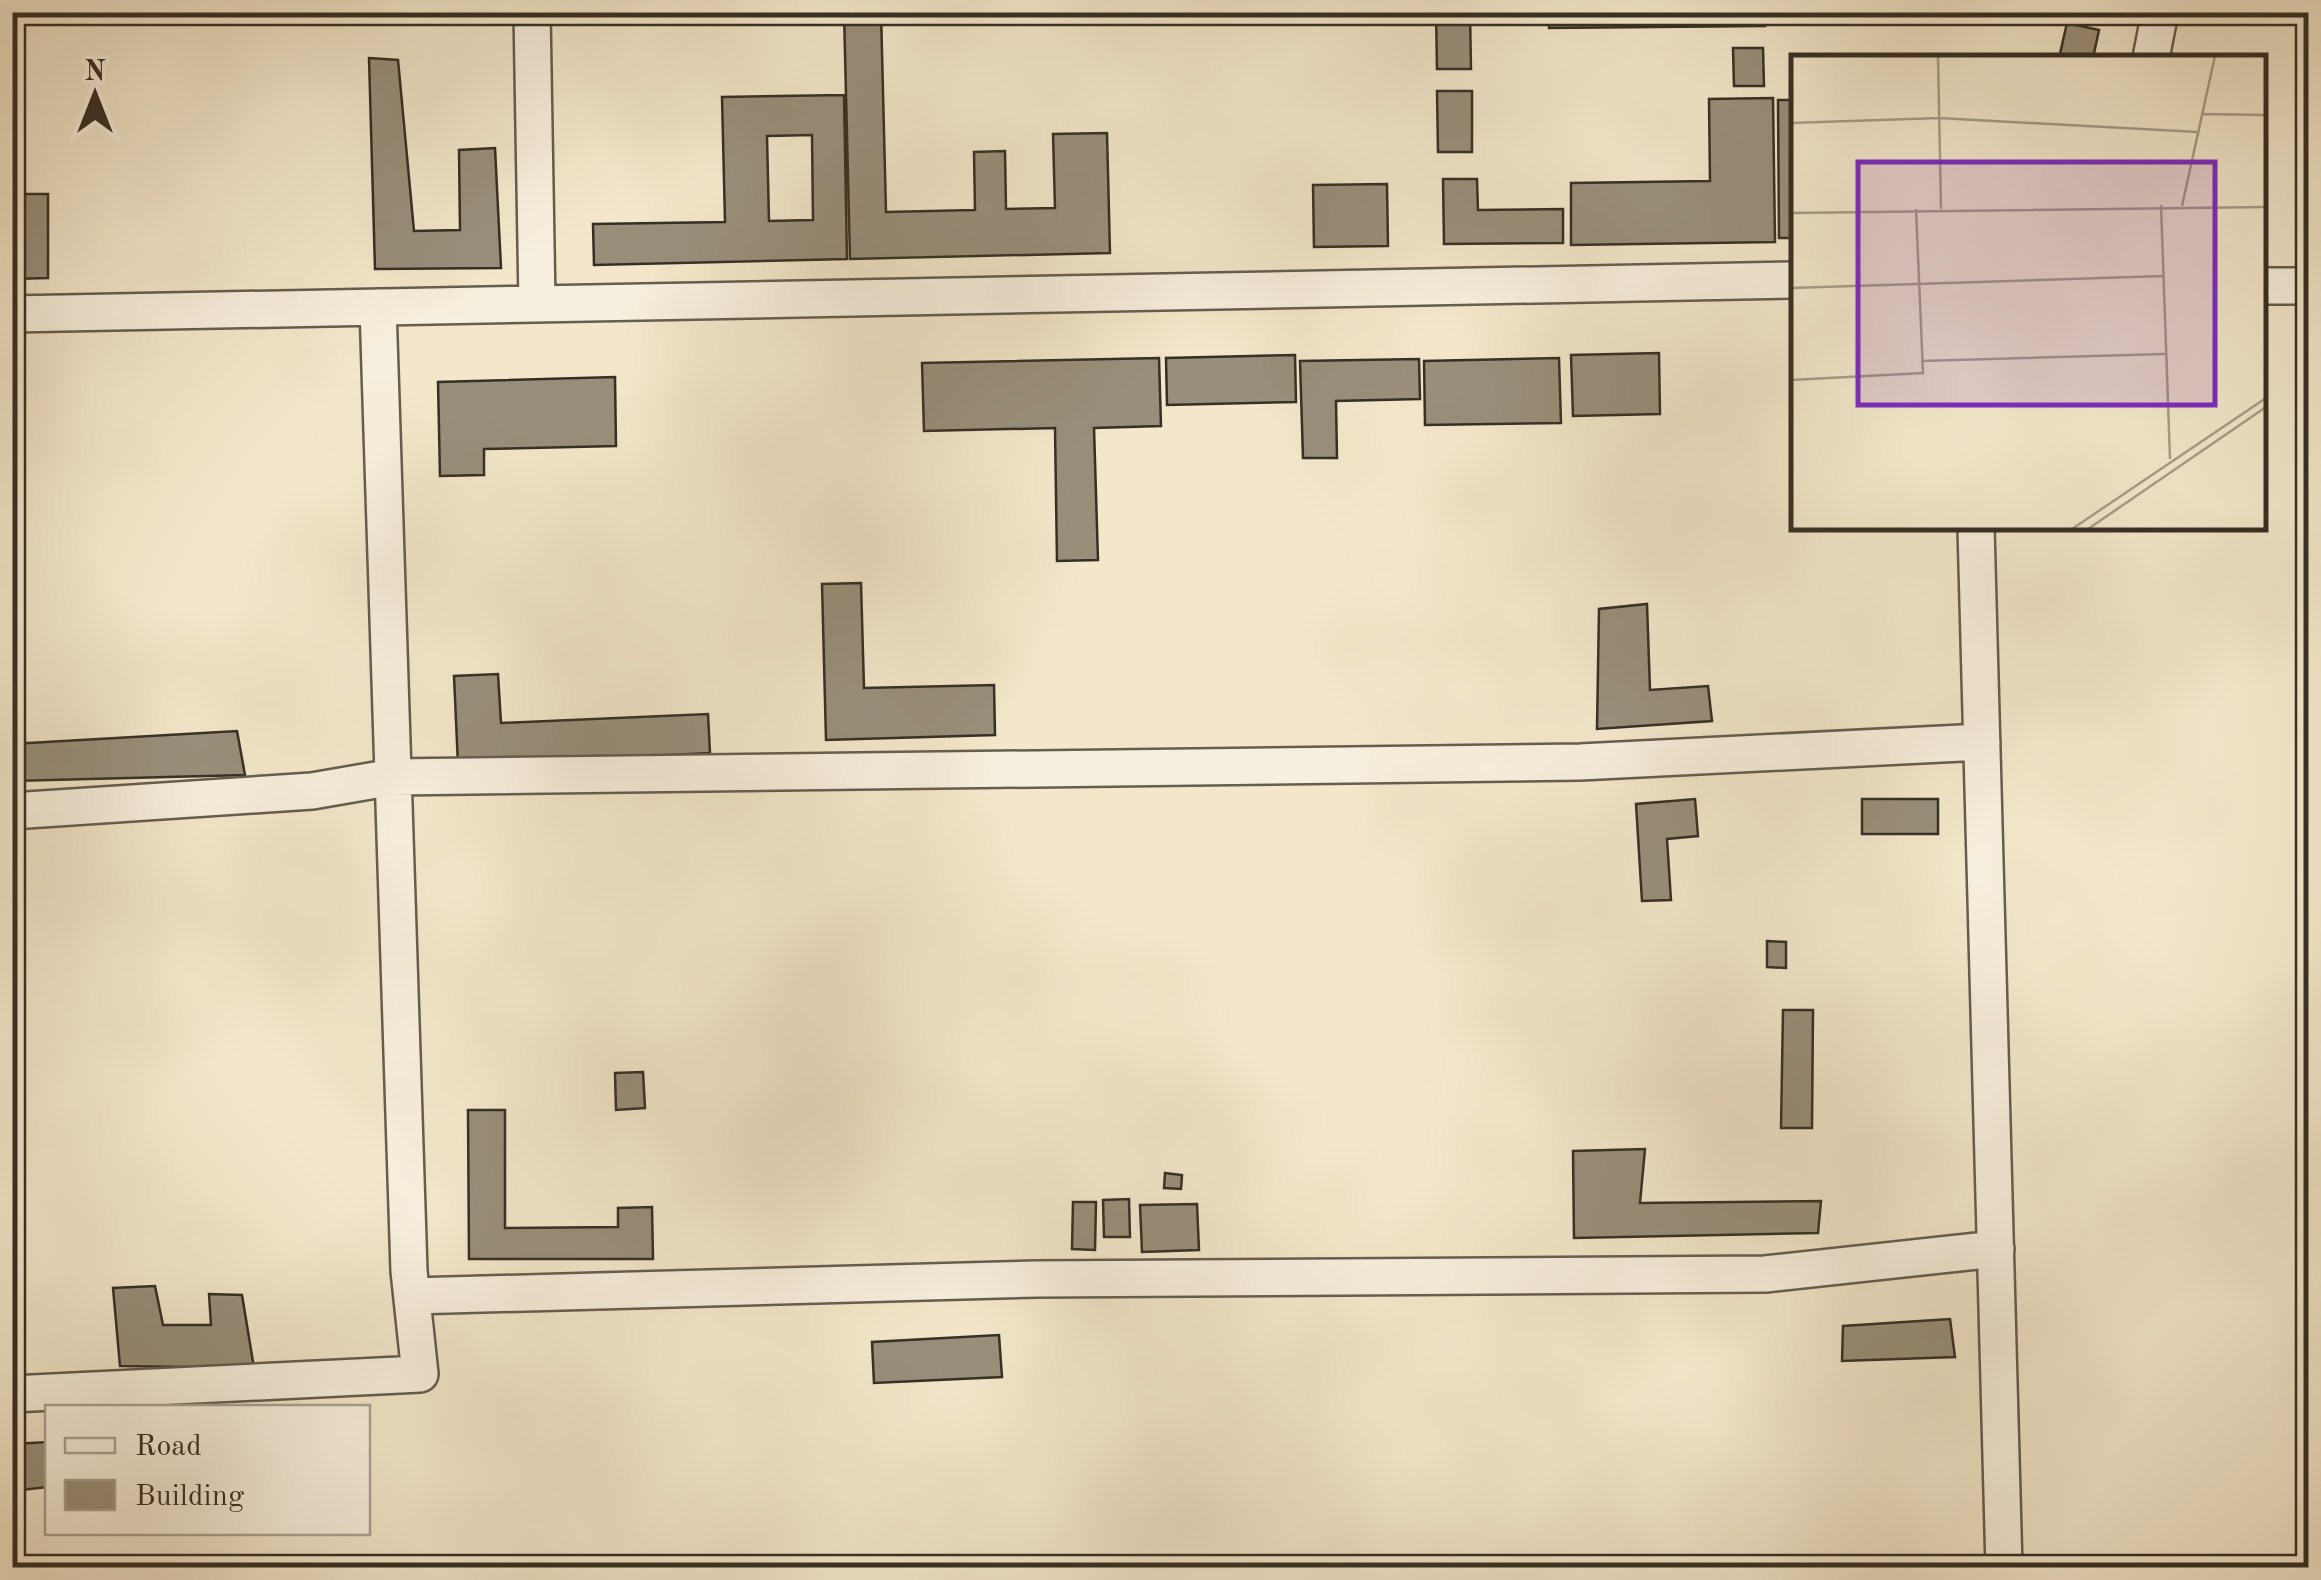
<svg xmlns="http://www.w3.org/2000/svg" width="2321" height="1580" font-family="'Old Standard TT',serif">
  <rect width="100%" height="100%" fill="#f2e7cb"/>
  <filter id="stains"><feTurbulence type="fractalNoise" baseFrequency=".002" numOctaves="4"/><feColorMatrix values="0 0 0 0 .2 0 0 0 0 .09 0 0 0 0 .02 0 0 0 .5 -.17"/></filter>
  <radialGradient id="worn" r=".72"><stop offset=".6" stop-color="#630" stop-opacity="0"/><stop offset="1" stop-color="#630" stop-opacity=".3"/></radialGradient>
  <path fill="#988f7b" stroke="#372f24" stroke-width="2.5" fill-rule="evenodd" d="M 844,12 L 881,12 L 886,212 L 975,210 L 974,152 L 1005,151 L 1006,209 L 1055,208 L 1053,134 L 1107,133 L 1110,253 L 850,259 Z
    M 970,12 L 1051,12 L 1051,17 L 970,19 Z
    M 1436,12 L 1470,12 L 1471,69 L 1437,69 Z
    M 1549,12 L 1764,12 L 1765,26 L 1549,28 Z
    M 2067,23 L 2099,30 L 2093,58 L 2059,58 Z
    M 1733,48 L 1763,48 L 1764,86 L 1734,86 Z
    M 369,58 L 398,60 L 414,231 L 460,230 L 459,150 L 495,148 L 501,268 L 375,269 Z
    M 1437,91 L 1472,91 L 1472,152 L 1438,152 Z
    M 844,95 L 847,259 L 594,265 L 593,224 L 725,222 L 722,97 ZM 812,135 L 813,220 L 769,221 L 767,136 Z
    M 1773,98 L 1775,242 L 1571,245 L 1571,183 L 1710,181 L 1709,99 Z
    M 1778,100 L 1794,100 L 1794,238 L 1779,238 Z
    M 1443,179 L 1477,179 L 1478,210 L 1563,209 L 1563,243 L 1444,244 Z
    M 1387,184 L 1388,246 L 1314,247 L 1313,185 Z
    M 12,194 L 48,194 L 48,278 L 12,279 Z
    M 1659,353 L 1660,414 L 1573,416 L 1571,355 Z
    M 1295,355 L 1296,402 L 1167,405 L 1166,358 Z
    M 1159,358 L 1161,426 L 1094,428 L 1098,560 L 1057,561 L 1055,428 L 924,431 L 922,363 Z
    M 1559,358 L 1561,423 L 1425,425 L 1424,361 Z
    M 1419,359 L 1420,399 L 1336,401 L 1337,458 L 1303,458 L 1300,361 Z
    M 615,377 L 616,446 L 484,449 L 484,475 L 440,476 L 438,382 Z
    M 861,583 L 864,688 L 994,685 L 995,735 L 826,740 L 822,584 Z
    M 1647,604 L 1650,690 L 1708,686 L 1712,721 L 1597,729 L 1599,609 Z
    M 498,674 L 501,723 L 708,714 L 710,753 L 458,765 L 454,676 Z
    M 237,731 L 245,775 L 12,781 L 12,744 Z
    M 1695,799 L 1698,836 L 1667,839 L 1671,900 L 1642,901 L 1636,804 Z
    M 1862,799 L 1938,799 L 1938,834 L 1862,834 Z
    M 1767,941 L 1786,942 L 1786,968 L 1767,967 Z
    M 1783,1010 L 1813,1010 L 1812,1128 L 1781,1128 Z
    M 643,1072 L 645,1108 L 616,1110 L 615,1073 Z
    M 468,1110 L 505,1110 L 505,1228 L 618,1227 L 618,1208 L 652,1207 L 653,1259 L 469,1259 Z
    M 1645,1149 L 1640,1203 L 1821,1201 L 1818,1233 L 1574,1238 L 1573,1151 Z
    M 1165,1173 L 1182,1175 L 1181,1189 L 1164,1188 Z
    M 1129,1199 L 1130,1237 L 1104,1237 L 1103,1200 Z
    M 1073,1202 L 1096,1202 L 1095,1250 L 1072,1249 Z
    M 1197,1204 L 1199,1250 L 1142,1252 L 1140,1205 Z
    M 155,1286 L 163,1325 L 211,1325 L 209,1294 L 242,1295 L 254,1368 L 120,1366 L 113,1288 Z
    M 1950,1319 L 1955,1357 L 1842,1361 L 1843,1326 Z
    M 999,1335 L 1002,1377 L 874,1383 L 872,1342 Z
    M 48,1442 L 48,1487 L 12,1491 L 12,1444 Z"/>
  <g fill="none" stroke-linecap="round" stroke-linejoin="round">
    <defs>
      <path id="street" d="M 532,12 L 537,303
        M 2151,58 L 2160,12
        M 2264,286 L 2308,286
        M 12,314 L 1794,280
        M 1976,528 L 2004,1568
        M 12,811 L 312,791 L 393,777 L 1580,762 L 1982,742
        M 412,1296 L 1036,1279 L 1765,1274 L 1996,1249
        M 12,1394 L 420,1374 L 409,1271 L 378,307"/>
    </defs>
    <use href="#street" stroke="#665d4e" stroke-width="40"/>
    <use href="#street" stroke="#f7efdd" stroke-width="35"/>
  </g>
  <g transform="translate(1791 55)">
    <rect width="475" height="475" fill="#f2e7cb"/>
    <path fill="none" stroke="#a79d88" stroke-width="2.5" d="M 147,1 L 150,154M 410,59 L 475,60M 0,68 L 148,63 L 406,77M 370,150 L 379,404M 391,151 L 424,1M 0,158 L 475,152M 0,233 L 372,221M 130,306 L 374,299M 0,325 L 132,318 L 125,154M 281,474 L 475,343M 297,474 L 475,352"/>
    <path fill="#7b2cbf" fill-opacity="0.15" stroke="#7b2cbf" stroke-width="5" d="M 67,107 L 424,107 L 424,350 L 67,350 Z"/>
    <rect width="475" height="475" fill="none" stroke="#372f24" stroke-width="5"/>
  </g>
  <rect width="2321" height="1580" fill="none" stroke="#f2e7cb" stroke-width="50"/>
  <rect x="15" y="15" width="2291" height="1550" fill="none" stroke="#372f24" stroke-width="5"/>
  <rect x="25" y="25" width="2271" height="1530" fill="none" stroke="#372f24" stroke-width="2.5"/>
  <rect x="45" y="1405" width="325" height="130" fill="#f7efdd" stroke="#aaa293" stroke-width="2.5"/>
  <rect x="65" y="1438" width="50" height="15" fill="#f7efdd" stroke="#aaa293" stroke-width="2.5"/>
  <text x="135" y="1455" font-size="30" fill="#372f24">Road</text>
  <rect x="65" y="1480" width="50" height="30" fill="#988f7b" stroke="#aaa293" stroke-width="2.5"/>
  <text x="135" y="1505" font-size="30" fill="#372f24">Building</text>
  <g transform="translate(95 95)" stroke="#f7efdd" stroke-width="8" paint-order="stroke">
  <path d="M0-8L18 38L0 25L-18 38Z" fill="#372f24"/>
  <text y="-15" font-size="28" font-weight="bold" text-anchor="middle" fill="#372f24">N</text>
  </g>
  <rect width="100%" height="100%" filter="url(#stains)"/>
  <rect width="100%" height="100%" fill="url(#worn)"/>
</svg>
